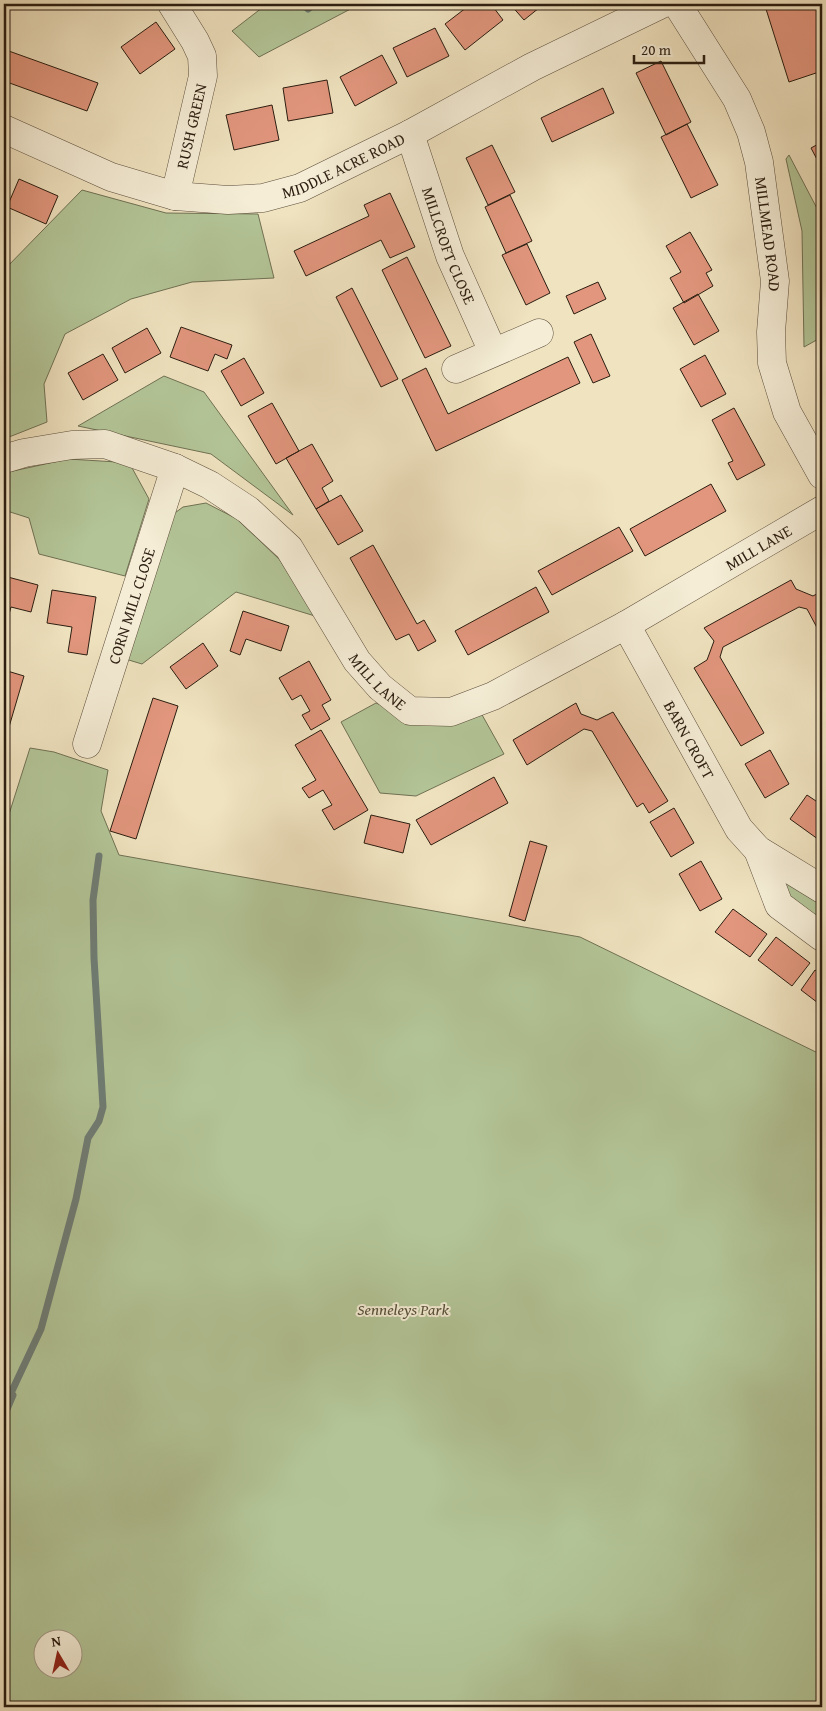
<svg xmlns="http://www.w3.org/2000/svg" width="826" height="1711" font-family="'Gentium Book Plus',serif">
  <rect width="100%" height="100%" fill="#f0e3c0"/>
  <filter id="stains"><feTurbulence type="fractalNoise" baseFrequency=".004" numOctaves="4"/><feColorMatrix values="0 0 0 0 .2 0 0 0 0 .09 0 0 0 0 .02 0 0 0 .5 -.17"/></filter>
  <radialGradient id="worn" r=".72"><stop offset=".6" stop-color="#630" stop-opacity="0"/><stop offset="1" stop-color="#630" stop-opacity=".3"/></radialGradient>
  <path fill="#b3c597" stroke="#6f7154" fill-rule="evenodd" d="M 267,4 L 360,4 L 259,57 L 232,31 Z
    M 789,155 L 822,218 L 822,337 L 804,347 L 802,231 L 786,159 Z
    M 82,190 L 166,213 L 258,214 L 274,278 L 192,282 L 131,299 L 65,334 L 44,384 L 47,422 L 4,439 L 4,270 Z
    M 164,376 L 204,392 L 293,515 L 211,454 L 78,426 Z
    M 68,459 L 117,462 L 131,466 L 149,499 L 125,576 L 39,554 L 29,518 L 4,510 L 4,473 Z
    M 206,503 L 237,519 L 280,560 L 315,616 L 236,592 L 142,664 L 122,658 L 168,518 L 183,507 Z
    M 376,703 L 388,708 L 481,713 L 504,754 L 416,796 L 380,793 L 341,722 Z
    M 30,748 L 54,752 L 108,770 L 101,811 L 119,855 L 580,937 L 822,1055 L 822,1707 L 4,1707 L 4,830 ZM 42,1638 L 72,1638 L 72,1668 L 42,1668 Z
    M 767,859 L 822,892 L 822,930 L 784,902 Z"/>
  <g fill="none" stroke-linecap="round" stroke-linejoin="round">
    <path stroke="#6f7d75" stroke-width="7" d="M 308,9 L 314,4
      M 4,1416 L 13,1395 L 11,1393 L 41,1329 L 76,1199 L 88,1138 L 99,1121 L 103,1107 L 94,958 L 93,900 L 99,856"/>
  </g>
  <path fill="#e1967d" stroke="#2b1d10" d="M 471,4 L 491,4 L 503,20 L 465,50 L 445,24 Z
    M 510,4 L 544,4 L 524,20 Z
    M 783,4 L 822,4 L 822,71 L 789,82 L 766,9 Z
    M 156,22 L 175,49 L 140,74 L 121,47 Z
    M 435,28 L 449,56 L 407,77 L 393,48 Z
    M 6,50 L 98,83 L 87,111 L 4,81 L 4,57 Z
    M 382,55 L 397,83 L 355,106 L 340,77 Z
    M 661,61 L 691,122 L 666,135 L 636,73 Z
    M 327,80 L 333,113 L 288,121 L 283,88 Z
    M 603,88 L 614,113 L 552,142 L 541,118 Z
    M 272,105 L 279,140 L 234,150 L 226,115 Z
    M 687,124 L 718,185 L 691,198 L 661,137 Z
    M 822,142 L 822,169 L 811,148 Z
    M 492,145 L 515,192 L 488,205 L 466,158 Z
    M 19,179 L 58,196 L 46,224 L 7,207 Z
    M 390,193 L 415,247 L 390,258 L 381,240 L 306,276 L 294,251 L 369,216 L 364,205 Z
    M 510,195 L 532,241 L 506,253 L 485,207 Z
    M 690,232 L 712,270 L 706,273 L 713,286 L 684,303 L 670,278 L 681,272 L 666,246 Z
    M 527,244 L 550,293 L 526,305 L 502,255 Z
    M 407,257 L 451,346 L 425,358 L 382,270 Z
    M 598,282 L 606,299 L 574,314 L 566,296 Z
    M 352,288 L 398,379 L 381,387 L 336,297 Z
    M 698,294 L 719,331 L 694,345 L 673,308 Z
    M 181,327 L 232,345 L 227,359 L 215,354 L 208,371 L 170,357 Z
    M 147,328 L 161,353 L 125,373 L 112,348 Z
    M 591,334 L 610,376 L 593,383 L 574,342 Z
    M 103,354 L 118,380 L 83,400 L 68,373 Z
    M 705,355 L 726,394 L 701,407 L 680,369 Z
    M 568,357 L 580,383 L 436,451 L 402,380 L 426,368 L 448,414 Z
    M 244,358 L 264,393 L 241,406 L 221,371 Z
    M 272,403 L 299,451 L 276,464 L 248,416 Z
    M 734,408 L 765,465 L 737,480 L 728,463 L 733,461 L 712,420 Z
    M 312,444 L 333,481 L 322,488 L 329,501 L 316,509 L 286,458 Z
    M 711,484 L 726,511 L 645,556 L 630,529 Z
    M 341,495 L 363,531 L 338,545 L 316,509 Z
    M 619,527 L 633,551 L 552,595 L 538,571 Z
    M 373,545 L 417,624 L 424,620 L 436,641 L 418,651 L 409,634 L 396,640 L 350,558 Z
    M 4,576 L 38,585 L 31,612 L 11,607 L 8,618 L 4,616 Z
    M 791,580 L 796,589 L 813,596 L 822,591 L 822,637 L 807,609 L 799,607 L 723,647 L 720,657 L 764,733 L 741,746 L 694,668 L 707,660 L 714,641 L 704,628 Z
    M 536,587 L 549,612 L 468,655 L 455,631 Z
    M 52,590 L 96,597 L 87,655 L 68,652 L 72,627 L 47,623 Z
    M 243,611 L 289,626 L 281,651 L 246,639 L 240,655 L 230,651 Z
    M 203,643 L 218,666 L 186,689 L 170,667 Z
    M 309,661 L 331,700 L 322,705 L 330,719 L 311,730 L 302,715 L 310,711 L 301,695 L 292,700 L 279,678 Z
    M 4,670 L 24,676 L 4,744 Z
    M 153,698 L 178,706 L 136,839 L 110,831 Z
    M 576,703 L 581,714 L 597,720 L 613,712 L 668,801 L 649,813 L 643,803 L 637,807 L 592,731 L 584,729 L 527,765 L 513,740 Z
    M 321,730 L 368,810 L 334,830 L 322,810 L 332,805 L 323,790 L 309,798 L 302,788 L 316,780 L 295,745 Z
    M 770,750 L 789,784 L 765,798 L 745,764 Z
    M 494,777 L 508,803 L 431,845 L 416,820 Z
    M 807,795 L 822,805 L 822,842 L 790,819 Z
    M 674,808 L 694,843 L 671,857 L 650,822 Z
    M 371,815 L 410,824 L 403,853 L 364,843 Z
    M 530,841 L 547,846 L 525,921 L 509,916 Z
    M 701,861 L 722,899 L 700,911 L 679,874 Z
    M 733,909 L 767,934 L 750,957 L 715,932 Z
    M 776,937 L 810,963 L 792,986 L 758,960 Z
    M 815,970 L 822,975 L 822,1006 L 801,990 Z"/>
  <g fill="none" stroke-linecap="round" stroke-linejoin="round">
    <defs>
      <g id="minor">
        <path d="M 172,4 L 195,41 L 202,56 L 203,76 L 175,196"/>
        <path id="s1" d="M 677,4 L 737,99 L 751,132 L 759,162 L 775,281 L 771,332 L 772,363 L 787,412 L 822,475"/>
        <path id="s2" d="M 4,129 L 111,177 L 175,196 L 228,200 L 263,198 L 300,188 L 410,134 L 532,67 L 662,4"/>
        <path id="s3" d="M 410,134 L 450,256 L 493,352"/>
        <path d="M 456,369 L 539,333"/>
        <path id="s4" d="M 4,459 L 24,453 L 72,445 L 105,444 L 175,468 L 210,485 L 248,510 L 289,548 L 357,661 L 380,687 L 410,711 L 451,712 L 493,696 L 626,625 L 822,510"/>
        <path id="s5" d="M 626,625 L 739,829 L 758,850 L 822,889"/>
        <path id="s6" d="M 87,744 L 175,468"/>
        <path d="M 758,850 L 779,905 L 822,937"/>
      </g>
    </defs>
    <use href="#minor" stroke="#5c4e3c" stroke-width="29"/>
    <use href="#minor" stroke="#f5edd6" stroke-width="28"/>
  </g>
  <g text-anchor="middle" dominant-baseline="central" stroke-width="4" stroke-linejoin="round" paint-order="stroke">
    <g font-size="16" fill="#2b1d10" stroke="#f5edd6">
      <text transform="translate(191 126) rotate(-77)">RUSH GREEN</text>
      <text stroke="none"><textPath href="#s2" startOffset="359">MIDDLE ACRE ROAD</textPath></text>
      <text stroke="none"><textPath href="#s1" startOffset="252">MILLMEAD ROAD</textPath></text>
      <text stroke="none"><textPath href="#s3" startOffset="118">MILLCROFT CLOSE</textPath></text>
      <text stroke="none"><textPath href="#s4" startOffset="912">MILL LANE</textPath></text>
      <text stroke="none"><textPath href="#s6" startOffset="145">CORN MILL CLOSE</textPath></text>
      <text stroke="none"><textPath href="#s4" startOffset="478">MILL LANE</textPath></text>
      <text stroke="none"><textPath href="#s5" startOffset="131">BARN CROFT</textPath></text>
    </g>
    <g font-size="16" font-style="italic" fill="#544f38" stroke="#f5edd6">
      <text x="403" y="1309">Senneleys Park</text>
    </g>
  </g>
  <rect width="826" height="1711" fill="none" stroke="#f0e3c0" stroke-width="20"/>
  <rect x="5" y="5" width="816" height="1701" fill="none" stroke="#2b1d10" stroke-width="2.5"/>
  <rect x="10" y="10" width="806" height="1691" fill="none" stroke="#2b1d10"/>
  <g transform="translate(58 1654) rotate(351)"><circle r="24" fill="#f5edd6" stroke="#a49a87"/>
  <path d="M0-4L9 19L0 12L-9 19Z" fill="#8f2418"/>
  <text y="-8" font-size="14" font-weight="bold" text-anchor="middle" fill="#2b1d10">N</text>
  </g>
  <path d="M634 55v8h70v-8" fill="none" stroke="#2b1d10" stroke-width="2.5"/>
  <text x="641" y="55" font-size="15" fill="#2b1d10" stroke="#f5edd6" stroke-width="4" paint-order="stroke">20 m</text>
  <rect width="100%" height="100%" filter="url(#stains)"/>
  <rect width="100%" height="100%" fill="url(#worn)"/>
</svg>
